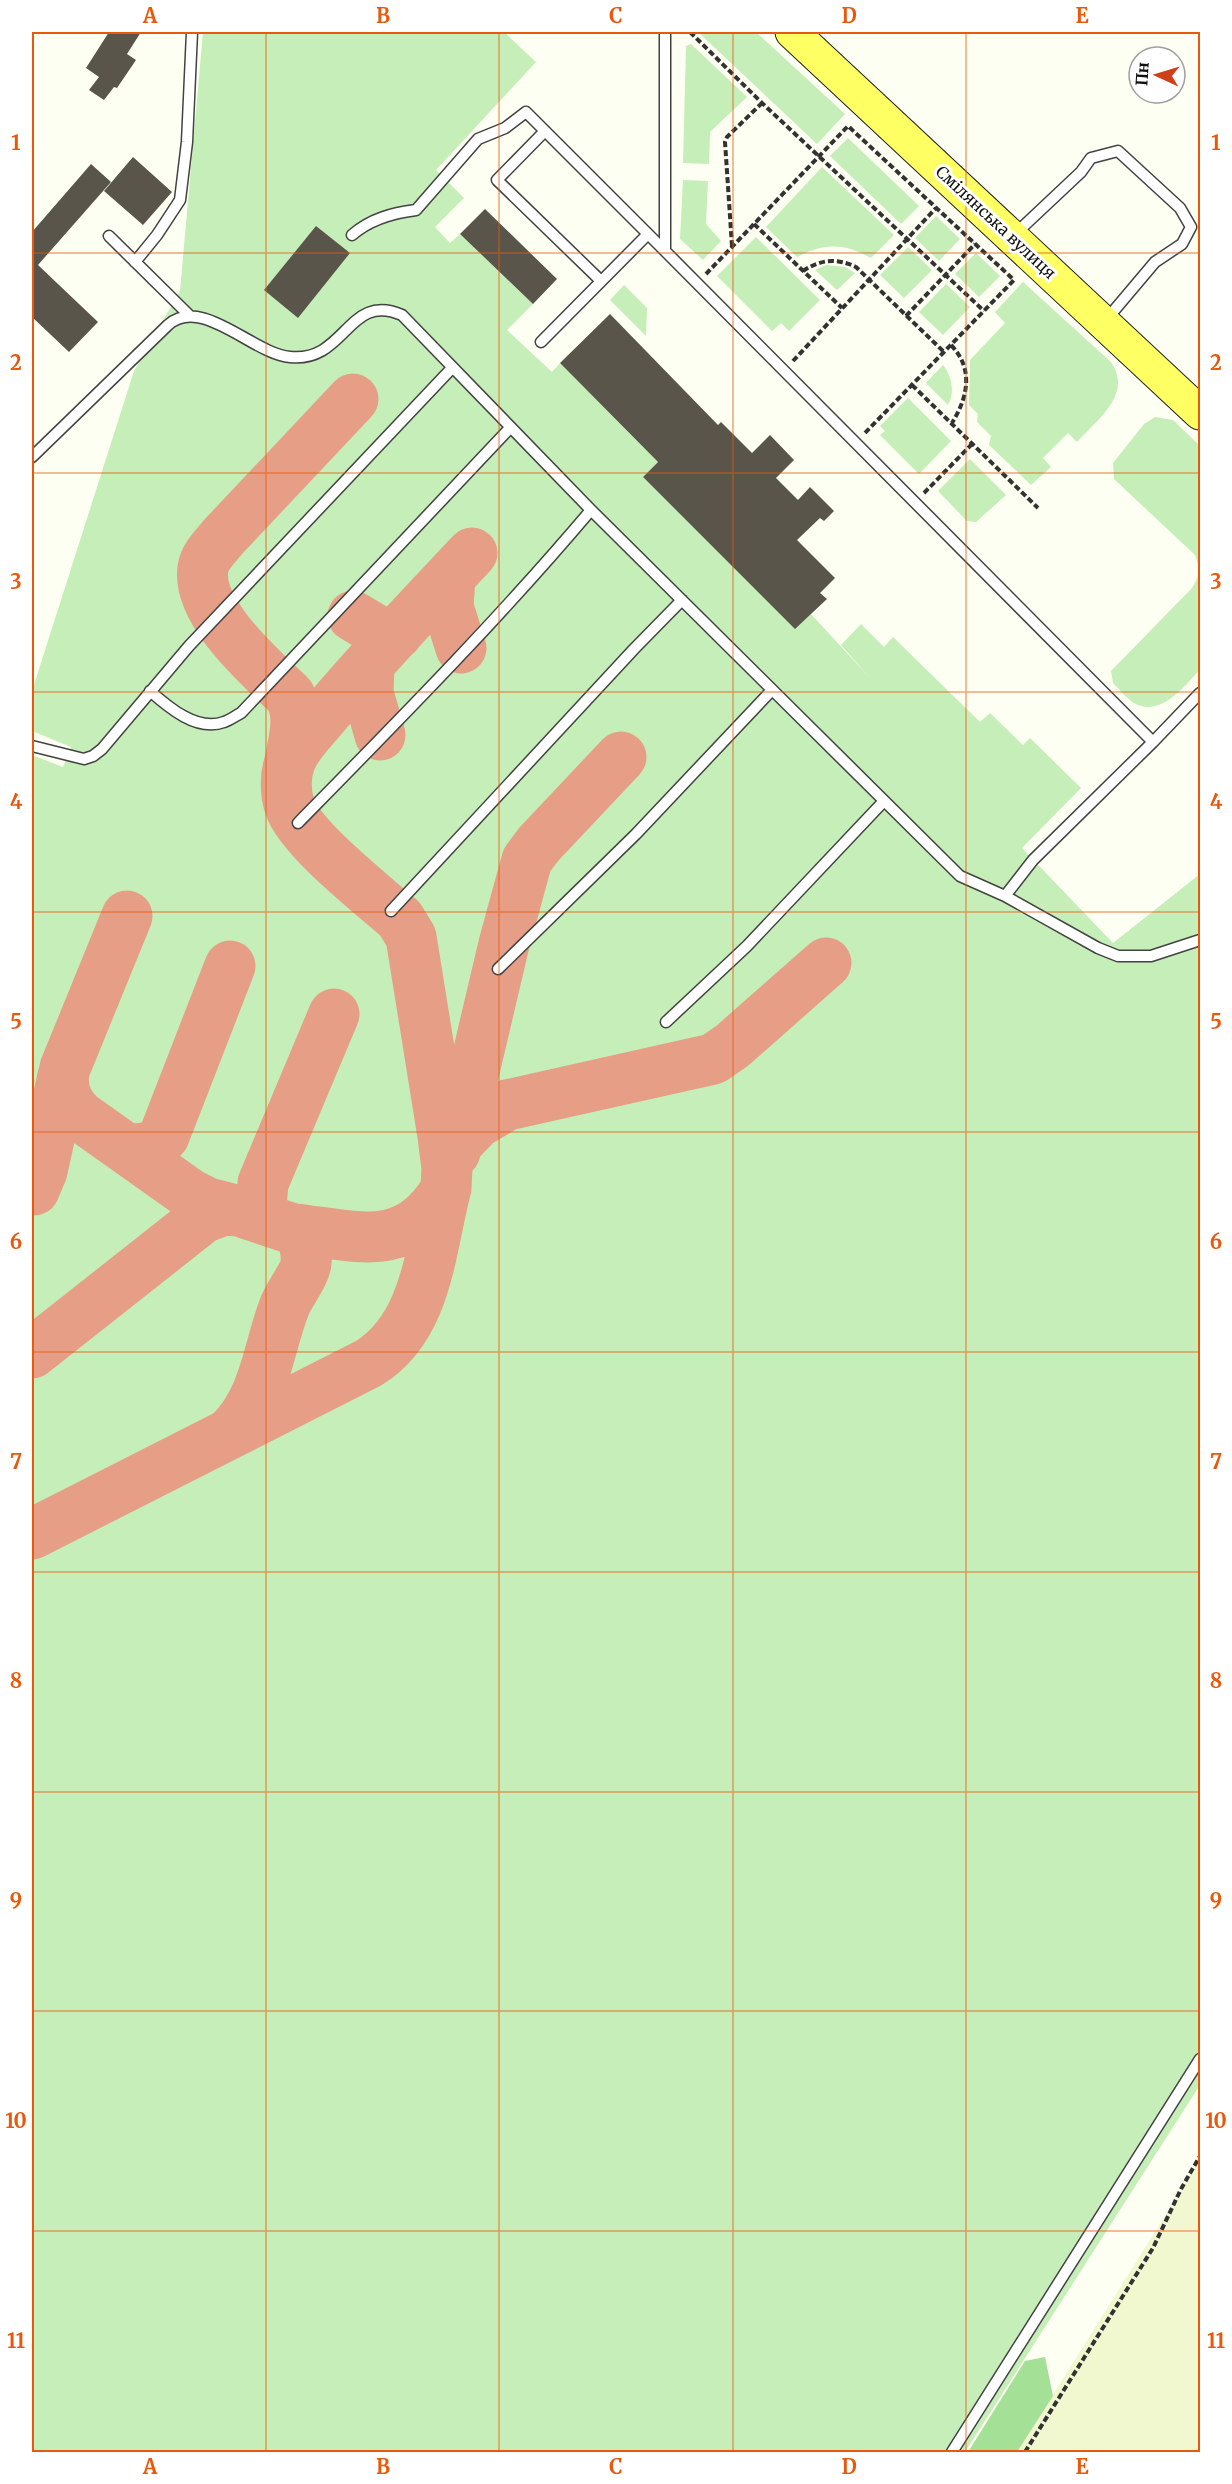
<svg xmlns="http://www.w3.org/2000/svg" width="1232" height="2484" font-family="Merriweather,serif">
  <rect width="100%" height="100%" fill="#fefff3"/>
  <path fill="#f1f8d0" d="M 1200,2160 L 1200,2452 L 1017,2452 Z"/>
  <path fill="#c6eeb8" d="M 203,32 L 504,32 L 536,62 L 436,170 L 464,198 L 435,227 L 450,243 L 460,234 L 533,304 L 507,330 L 552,372 L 560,363 L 658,462 L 643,477 L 795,628 L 811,614 L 870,678 L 841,645 L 861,624 L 884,647 L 893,637 L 980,722 L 990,713 L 1023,745 L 1030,738 L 1081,788 L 1022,848 L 1113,943 L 1200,874 L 1200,2085 L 965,2452 L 32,2452 L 32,755 L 63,767 L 71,747 L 32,731 L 32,691 L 134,371 L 180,291 Z
    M 698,32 L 756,32 L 845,114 L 817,144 Z
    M 691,44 L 747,97 L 710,132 L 709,164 L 683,163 L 686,46 Z
    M 848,138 L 919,206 L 901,224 L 830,156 Z
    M 822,167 L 894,235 L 871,258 C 843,243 825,243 797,257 L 766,227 Z
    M 683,180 L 708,181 L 706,224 L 721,241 L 703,260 L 680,239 Z
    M 936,216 L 960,239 L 939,261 L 915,238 Z
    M 756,237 L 820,300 L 789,331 L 781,323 L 772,331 L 717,276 Z
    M 908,247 L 932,270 L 904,298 L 880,275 Z
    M 976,253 L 1000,276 L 979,297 L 955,274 Z
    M 826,265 L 845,267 L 855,273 L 837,290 L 815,270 Z
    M 1023,282 L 1111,362 C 1133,394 1098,419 1077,442 L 1068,433 L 1043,458 L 1051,467 L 1031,485 L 989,445 L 991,436 L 977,422 L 978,414 L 969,405 L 970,360 L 1005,323 L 995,312 Z
    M 946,284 L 970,307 L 943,335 L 919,312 Z
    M 624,285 L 647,308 L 646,336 L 610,300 Z
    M 943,365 C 952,376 955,393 948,405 L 926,383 Z
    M 908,398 L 951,441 L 919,474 L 880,435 L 885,431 L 880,426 Z
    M 1155,417 L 1173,420 L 1200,446 L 1200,670 C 1184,686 1161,718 1134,703 C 1126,698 1119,689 1113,683 L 1111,671 L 1192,588 C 1200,576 1200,568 1195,555 L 1114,479 L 1113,463 L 1144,424 Z
    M 970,459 L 1006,495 L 976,522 L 967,521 L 938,491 Z"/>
  <path fill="#a4e096" d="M 1045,2357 L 1053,2396 L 1017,2452 L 968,2452 L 1025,2361 Z"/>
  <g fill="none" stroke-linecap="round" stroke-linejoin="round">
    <path stroke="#e69f86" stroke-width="51" d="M 450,577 L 448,607 L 461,648
      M 353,616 L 378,631 L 397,634
      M 369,664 L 368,693 L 380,735
      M 290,761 C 294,739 301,717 290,696 C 261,668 196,612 203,568 C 205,556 215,547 223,537 L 353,399
      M 456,1145 L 477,1123 L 507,1105 L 713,1059 L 732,1046 L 826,963
      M 129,1149 C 144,1149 155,1148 164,1136 L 230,966
      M 455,1152 L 504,944 L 527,860 L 539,844 L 621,757
      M 34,1190 L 42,1171 L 63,1076
      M 268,1220 L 261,1207 L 263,1183 L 334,1014
      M 296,1229 C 360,1237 406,1253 445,1191
      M 32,1353 L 203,1218 L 224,1210 L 239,1211 L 208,1203 L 190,1194 L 80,1116 C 66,1103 60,1087 65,1068 L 127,916
      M 231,1432 C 266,1397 268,1348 285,1305 C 290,1293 305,1274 306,1263 C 307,1253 304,1241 299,1231 L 239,1211
      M 32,1534 L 369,1363 C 428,1326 430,1248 446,1188 L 447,1168 L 443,1136 L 411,937 L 400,919 C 373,895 301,839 290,807 C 285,793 285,775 290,762 C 296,744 314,728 325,714 C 372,658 422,606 472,553"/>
  </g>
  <path fill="#5a554b" d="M 109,32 L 141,32 L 127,54 L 136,60 L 117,88 L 114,87 L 104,100 L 89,90 L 99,77 L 86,68 Z
    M 133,157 L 172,192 L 143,225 L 104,191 Z
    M 91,164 L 111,182 L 38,265 L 98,322 L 69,352 L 32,317 L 32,232 Z
    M 485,209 L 557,279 L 533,304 L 460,234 Z
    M 316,226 L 350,253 L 298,318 L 264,290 Z
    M 610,314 L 718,425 L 721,422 L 752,453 L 770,435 L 794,460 L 776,478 L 798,500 L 810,487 L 834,511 L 824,521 L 820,518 L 797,540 L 835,578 L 820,593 L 827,599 L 795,629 L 643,477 L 658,462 L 560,363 Z"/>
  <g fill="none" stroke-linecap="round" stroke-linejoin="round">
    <defs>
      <path id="lane" d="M 665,32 L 665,251 L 1153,742 L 1200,693
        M 545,131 L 497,180 L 601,281
        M 352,235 C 370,219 392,213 416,210 L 478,139 L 505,128 L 526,112 L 665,251
        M 1014,235 L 1081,172 L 1091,158 L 1118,151 L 1180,208 L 1191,227 L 1182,244 L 1155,262 L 1106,320
        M 109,236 L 190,316
        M 135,262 L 157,235 L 180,200 L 187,142 L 192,32
        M 541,342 L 648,234
        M 32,457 L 168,325 C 202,295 253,354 290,357 C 346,363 348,291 402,315 L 591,510 L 960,876 L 1005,896 L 1098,948 L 1118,956 L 1151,956 L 1200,940
        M 150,691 C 168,707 197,732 224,722 C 230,720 235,716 241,713 L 510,428
        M 32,746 L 84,759 L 93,756 L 102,749 L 189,646 L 452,368
        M 298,823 C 398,721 499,619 591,510
        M 1005,896 L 1033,860 L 1153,742
        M 391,911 L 634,649 L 682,600
        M 498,969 L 636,834 L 772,690
        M 666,1022 L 747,946 L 884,801
        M 952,2452 L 1200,2059"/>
      <path id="primary" d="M 792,32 L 1200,413"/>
    </defs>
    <use href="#lane" stroke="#434343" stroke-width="13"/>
    <use href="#primary" stroke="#212121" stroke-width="35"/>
    <path stroke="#323232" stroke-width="4" stroke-dasharray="6 3" stroke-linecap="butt" d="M 690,32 L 762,103 L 984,311
      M 754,224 L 842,308
      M 732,246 L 725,142 L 727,137 L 762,103
      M 803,271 C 821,259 837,258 856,267 L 944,352
      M 706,274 L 848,126 L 1014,280 L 864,434
      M 906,316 L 975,244
      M 951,345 C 974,369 968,397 952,423
      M 793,361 L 936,208
      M 912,385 L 1038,508
      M 924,493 L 973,443
      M 1025,2452 L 1153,2248 L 1181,2189 L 1200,2156"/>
    <use href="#lane" stroke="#fff" stroke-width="10"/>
    <use href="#primary" stroke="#fdff63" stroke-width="33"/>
  </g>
  <path fill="none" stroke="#e8590c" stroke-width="1.5" stroke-opacity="0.55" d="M 266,32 L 266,2452M 499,32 L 499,2452M 733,32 L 733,2452M 966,32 L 966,2452M 32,253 L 1200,253M 32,473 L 1200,473M 32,692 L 1200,692M 32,912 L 1200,912M 32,1132 L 1200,1132M 32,1352 L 1200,1352M 32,1572 L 1200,1572M 32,1792 L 1200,1792M 32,2011 L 1200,2011M 32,2231 L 1200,2231"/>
  <g text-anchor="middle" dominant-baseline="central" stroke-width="6" stroke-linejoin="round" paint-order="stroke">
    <g font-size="16" fill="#101010" stroke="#fff">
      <text transform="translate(996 222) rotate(43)">Смілянська вулиця</text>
    </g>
  </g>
  <rect width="1232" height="2484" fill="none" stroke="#ffffff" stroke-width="66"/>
  <g transform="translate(1157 75) rotate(274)"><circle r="28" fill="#ffffff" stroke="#9f9f9f" stroke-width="1.5"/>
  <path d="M0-4.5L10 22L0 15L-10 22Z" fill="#ce3f1a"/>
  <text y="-9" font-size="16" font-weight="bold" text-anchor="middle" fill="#101010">Пн</text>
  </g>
  <rect x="33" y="33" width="1166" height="2418" fill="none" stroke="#e8590c" stroke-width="2"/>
  <g font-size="20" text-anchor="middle" font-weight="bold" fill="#e8590c">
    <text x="150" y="23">A</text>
    <text x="383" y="23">B</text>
    <text x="616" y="23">C</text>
    <text x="849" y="23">D</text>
    <text x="1082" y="23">E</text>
    <text x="16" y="150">1</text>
    <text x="1216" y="150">1</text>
    <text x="16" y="370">2</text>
    <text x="1216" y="370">2</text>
    <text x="16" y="589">3</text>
    <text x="1216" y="589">3</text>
    <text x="16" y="809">4</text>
    <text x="1216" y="809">4</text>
    <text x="16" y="1029">5</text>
    <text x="1216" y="1029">5</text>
    <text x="16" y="1249">6</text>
    <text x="1216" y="1249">6</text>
    <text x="16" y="1469">7</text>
    <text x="1216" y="1469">7</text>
    <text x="16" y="1688">8</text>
    <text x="1216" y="1688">8</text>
    <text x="16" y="1908">9</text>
    <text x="1216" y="1908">9</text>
    <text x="16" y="2128">10</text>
    <text x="1216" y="2128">10</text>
    <text x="16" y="2348">11</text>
    <text x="1216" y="2348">11</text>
    <text x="150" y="2474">A</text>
    <text x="383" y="2474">B</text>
    <text x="616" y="2474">C</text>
    <text x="849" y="2474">D</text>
    <text x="1082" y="2474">E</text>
  </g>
</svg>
